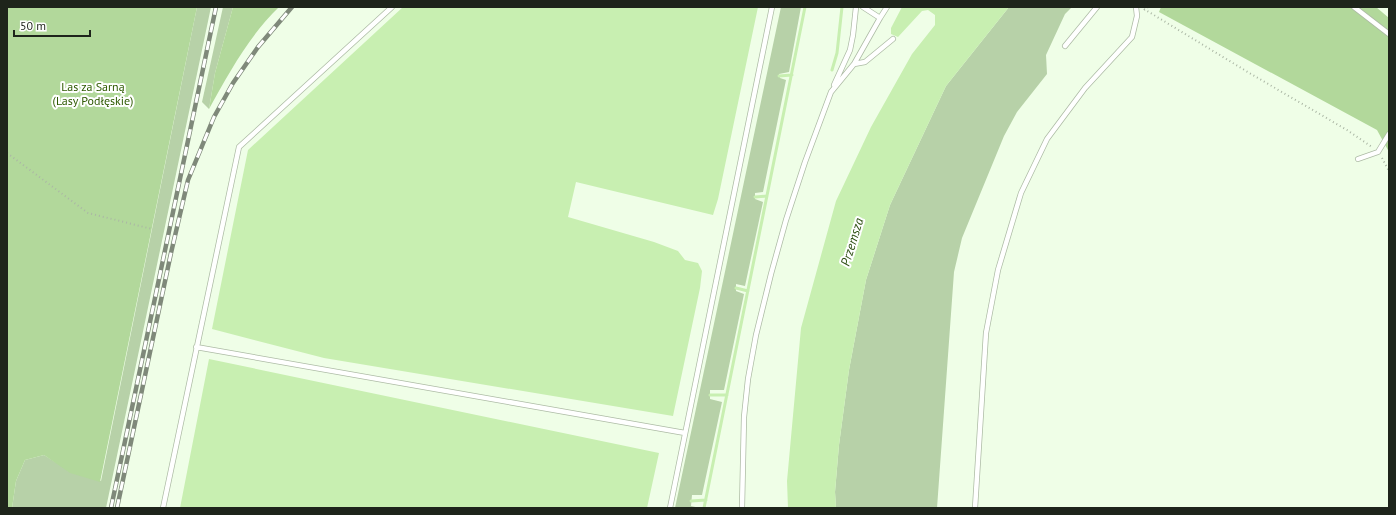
<svg xmlns="http://www.w3.org/2000/svg" width="1396" height="515" font-family="'PT Sans',sans-serif">
  <rect width="100%" height="100%" fill="#effee7"/>
  <path fill="#b7d1a8" d="M 197,7 L 211,7 L 106,508 L 12,508 L 16,481 L 25,460 L 44,455 L 55,462 L 101,481 Z
    M 223,7 L 233,7 L 215,73 L 209,109 L 202,102 Z
    M 781,7 L 801,7 L 789,72 L 779,74 L 780,78 L 786,80 L 763,192 L 755,193 L 755,199 L 763,202 L 745,286 L 736,284 L 736,291 L 744,294 L 724,390 L 710,390 L 710,399 L 722,402 L 702,495 L 692,495 L 691,506 L 700,508 L 675,508 Z
    M 1009,7 L 1072,7 L 1065,14 L 1046,55 L 1047,74 L 1017,112 L 1004,136 L 962,238 L 954,272 L 937,508 L 836,508 L 835,492 L 839,445 L 849,370 L 866,280 L 890,205 L 946,86 Z"/>
  <path fill="#b2d89b" d="M 7,7 L 197,7 L 100,482 L 70,473 L 44,455 L 25,460 L 16,481 L 12,508 L 7,508 Z
    M 233,7 L 279,7 C 249,36 229,73 209,109 L 215,73 Z
    M 1161,7 L 1376,7 L 1389,18 L 1389,152 L 1377,130 L 1159,12 Z"/>
  <path fill="#c8efb1" d="M 403,7 L 758,7 L 718,199 L 713,215 L 576,182 L 568,217 L 654,242 L 678,251 L 685,260 L 698,263 L 702,271 L 700,288 L 673,416 L 324,358 L 212,329 L 248,150 Z
    M 902,7 L 1009,7 L 946,86 L 890,205 L 866,280 L 849,370 L 839,445 L 835,492 L 836,508 L 788,508 L 787,481 L 801,328 L 836,201 L 871,127 L 912,54 L 935,25 L 935,15 L 928,10 L 922,11 L 898,37 L 891,34 L 891,28 Z
    M 209,359 L 659,453 L 647,508 L 180,508 Z"/>
  <g fill="none" stroke-linecap="round" stroke-linejoin="round">
    <path stroke="#c8efb1" stroke-width="3" d="M 832,70 L 837,53 L 842,7
      M 779,76 L 792,75
      M 755,197 L 767,196
      M 736,288 L 748,291
      M 710,395 L 727,395
      M 691,501 L 706,500
      M 704,508 L 805,7"/>
    <defs>
      <path id="lane" d="M 863,7 L 880,18
        M 1354,7 L 1389,34
        M 1065,46 L 1097,7
        M 854,64 L 865,62 L 893,39
        M 834,85 L 850,50 L 853,35 L 856,7
        M 1358,159 L 1378,152 L 1389,134
        M 196,347 L 685,433
        M 163,508 L 239,147 L 392,7
        M 670,508 L 772,7
        M 742,508 L 744,417 L 748,379 L 756,335 L 771,274 L 786,220 L 805,162 L 831,92 L 854,64 L 880,18 L 887,7
        M 975,508 L 986,333 L 998,270 L 1021,193 L 1047,139 L 1085,88 L 1132,37 L 1137,16 L 1136,7"/>
    </defs>
    <use href="#lane" stroke="#adbba5" stroke-width="6"/>
    <path stroke="#abb7a5" stroke-width="2" stroke-dasharray="1 3" stroke-linecap="butt" d="M 1144,9 L 1251,74 L 1347,130 L 1372,147
      M 1144,10 L 1148,7
      M 7,153 L 88,213 L 152,229
      M 1382,158 L 1389,171"/>
    <use href="#lane" stroke="#fff" stroke-width="4.5"/>
    <defs>
      <path id="rail" d="M 111,508 L 216,7
        M 117,508 L 171,253 L 188,180 L 214,117 L 233,83 L 258,47 L 292,7"/>
    </defs>
    <use href="#rail" stroke="#7f897a" stroke-width="4.5"/>
    <use href="#rail" stroke="#fff" stroke-width="3" stroke-dasharray="9" stroke-linecap="butt"/>
  </g>
  <g text-anchor="middle" dominant-baseline="central" stroke-width="4" stroke-linejoin="round" paint-order="stroke">
    <g font-size="12" fill="#2d5900" stroke="#fff">
      <text x="93" y="86">Las za Sarną<tspan x="93" dy="14">(Lasy Podłęskie)</tspan></text>
    </g>
    <g font-size="13" font-style="italic" fill="#2d4f12" stroke="#fff">
      <text transform="translate(852 242) rotate(-73)">Przemsza</text>
    </g>
  </g>
  <rect width="1396" height="515" fill="none" stroke="#1e241b" stroke-width="16"/>
  <path d="M14 30v6h76v-6" fill="none" stroke="#1e241b" stroke-width="2"/>
  <text x="20" y="30" font-size="12" fill="#1e241b" stroke="#ffffff" stroke-width="3" paint-order="stroke">50 m</text>
</svg>
